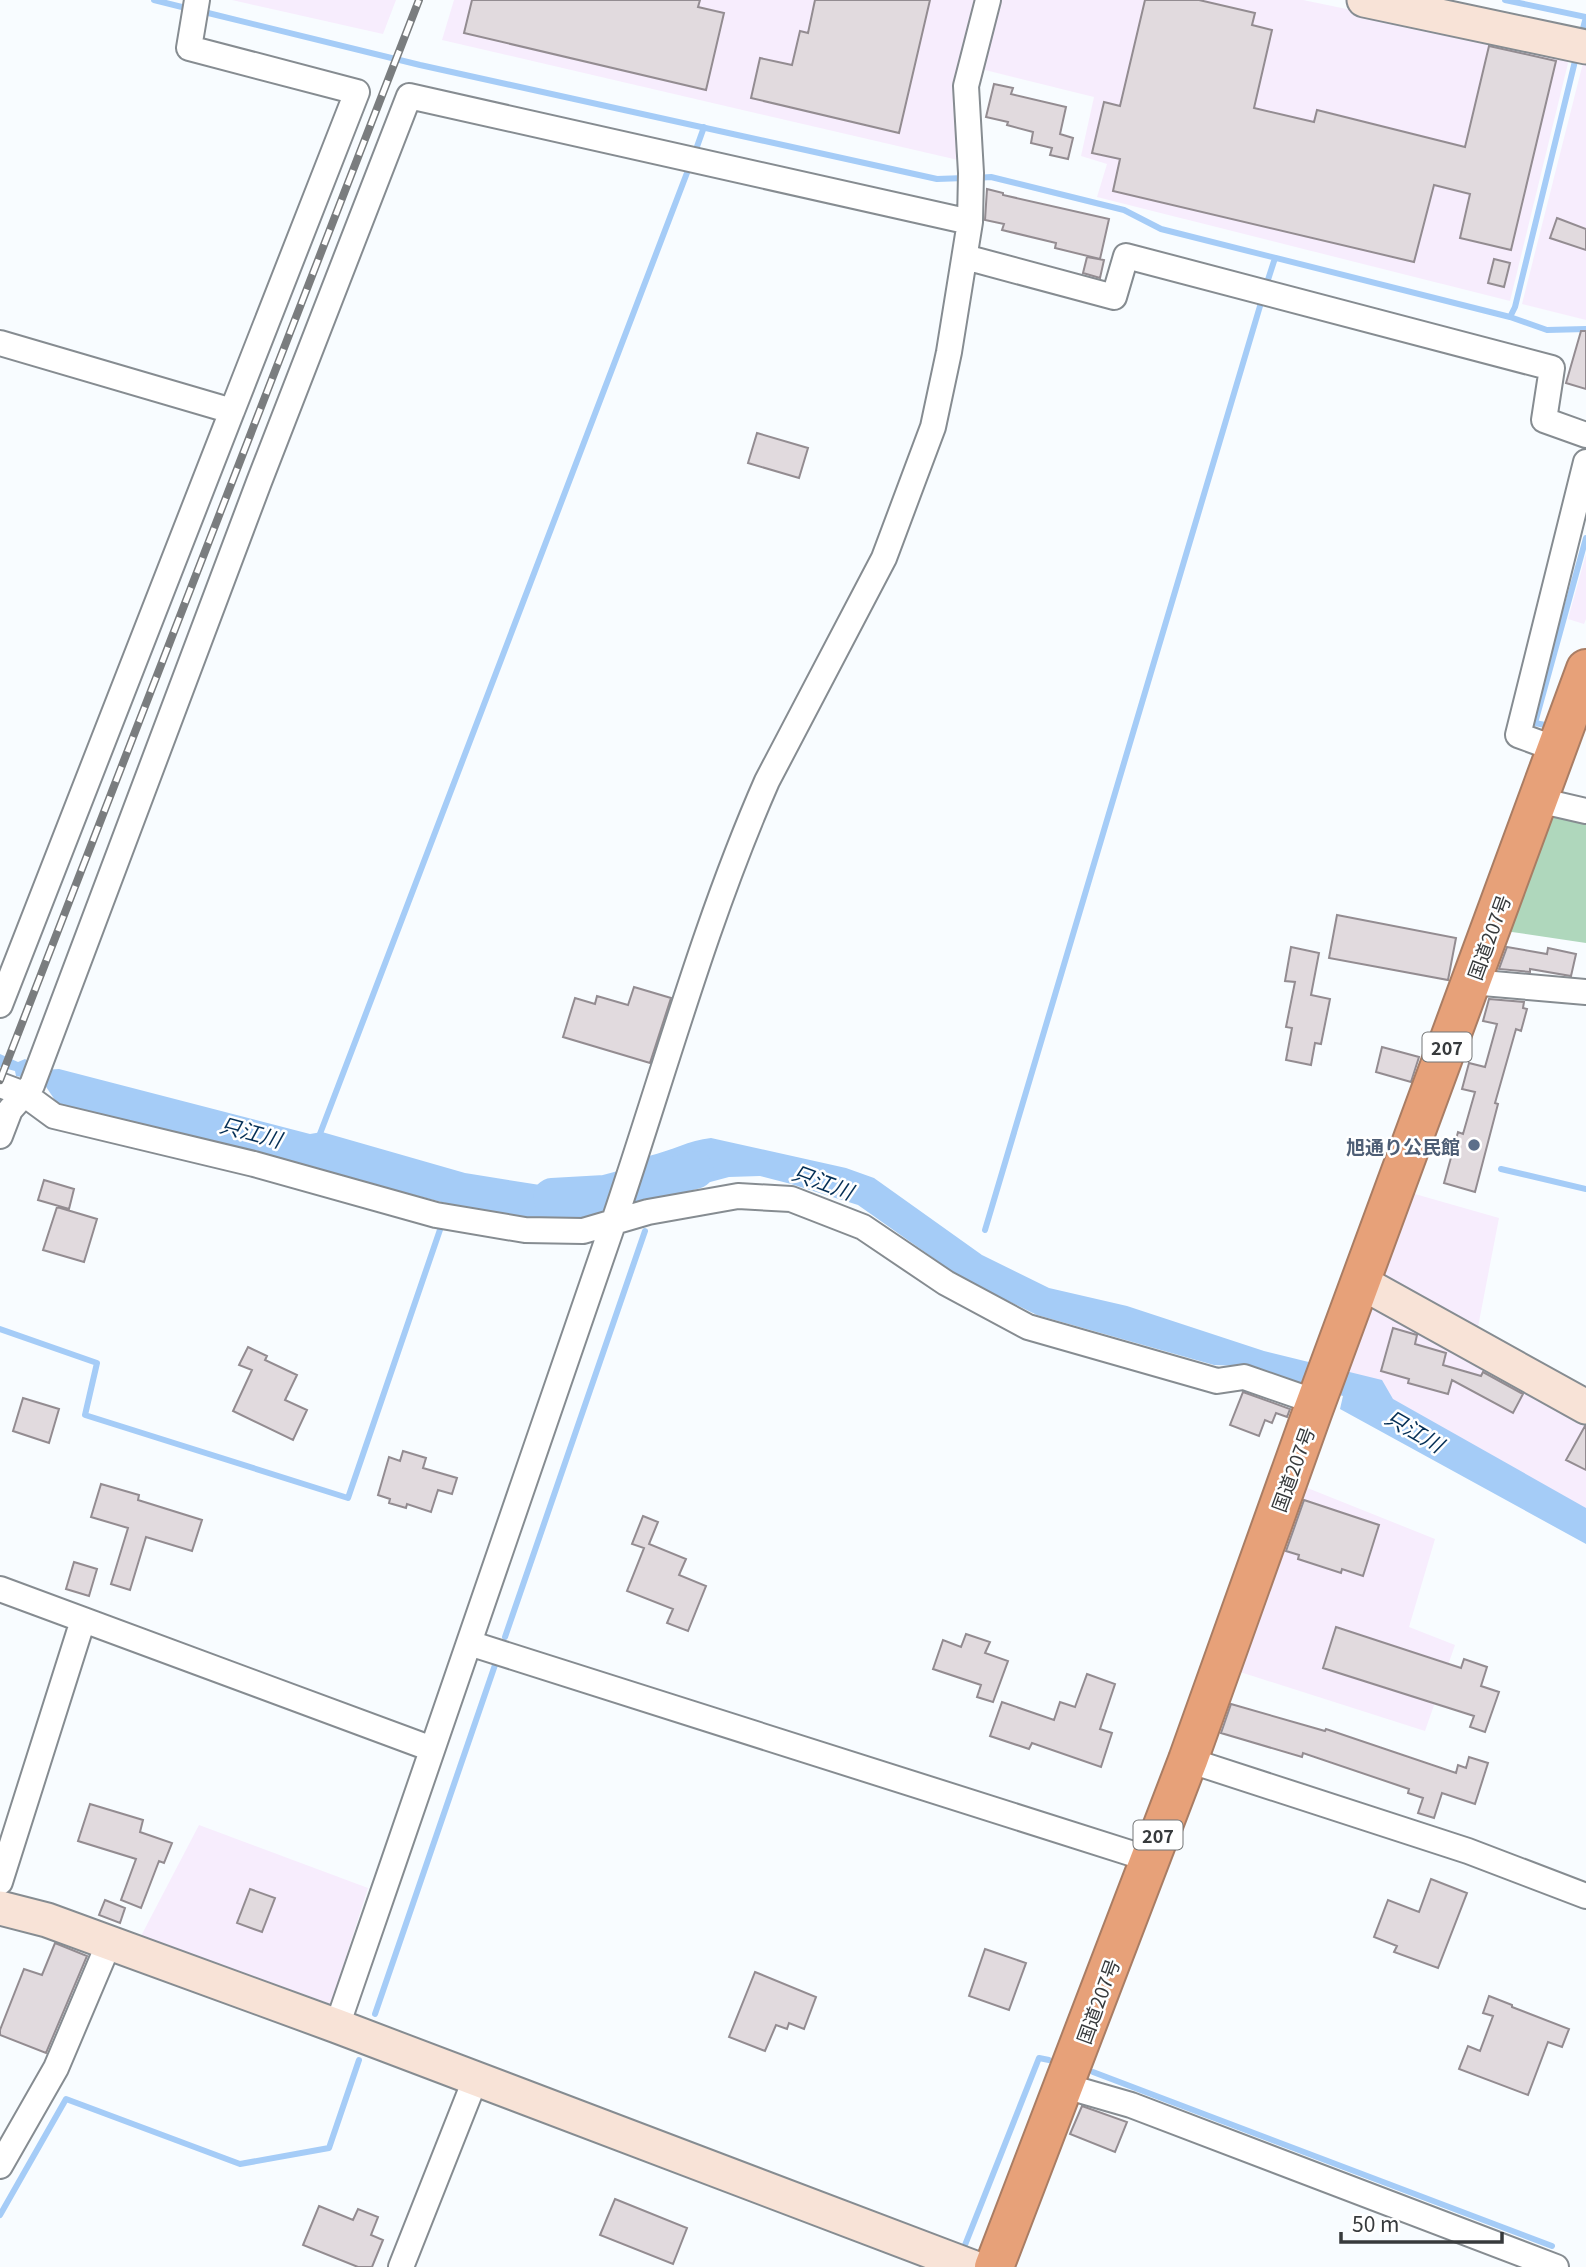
<svg xmlns="http://www.w3.org/2000/svg" width="1586" height="2267" font-family="Georgia,'Noto Sans JP',serif">
  <rect width="100%" height="100%" fill="#f8fcff"/>
  <path fill="#f7edfd" d="M 232,0 L 396,0 L 383,34 Z
    M 454,0 L 977,0 L 957,83 L 958,160 L 442,40 Z
    M 1001,0 L 1303,0 L 1570,55 L 1510,301 L 1097,197 L 1107,164 L 1081,156 L 1094,97 L 981,69 Z
    M 1584,59 L 1586,59 L 1586,320 L 1522,304 Z
    M 1586,554 L 1586,619 L 1584,624 L 1568,619 Z
    M 1408,1192 L 1499,1218 L 1478,1327 L 1469,1354 L 1586,1420 L 1586,1513 L 1339,1375 Z
    M 1305,1487 L 1435,1539 L 1409,1627 L 1455,1645 L 1425,1731 L 1237,1671 Z
    M 199,1825 L 368,1888 L 331,2004 L 141,1936 Z"/>
  <path fill="#afd7bc" d="M 1548,816 L 1586,824 L 1586,943 L 1505,931 Z"/>
  <path fill="#a5ccf7" d="M 0,1054 L 18,1062 L 25,1059 L 42,1070 L 59,1069 L 310,1134 L 322,1132 L 465,1173 L 540,1185 L 598,1184 L 608,1202 L 591,1218 L 537,1219 L 457,1206 L 57,1103 L 42,1081 L 16,1076 L 15,1071 L 0,1067 Z
    M 711,1138 L 846,1168 L 874,1178 L 982,1255 L 1049,1288 L 1127,1306 L 1264,1351 L 1382,1380 L 1393,1399 L 1586,1508 L 1586,1544 L 1340,1409 L 1343,1396 L 1241,1366 L 1214,1365 L 1037,1315 L 963,1279 L 858,1205 L 791,1184 L 760,1176 L 729,1177 L 654,1197 C 644,1184 641,1171 649,1156 C 671,1151 689,1140 711,1138 Z"/>
  <g fill="none" stroke-linecap="round" stroke-linejoin="round">
    <path stroke="#a5ccf7" stroke-width="6" d="M 154,0 L 190,9
      M 1505,0 L 1586,17
      M 200,11 L 420,65 L 937,179 L 965,178
      M 1581,36 L 1586,17
      M 694,155 L 704,127
      M 976,178 L 991,177 L 1124,210 L 1161,229 L 1510,317 L 1515,307 L 1576,57
      M 1266,286 L 1275,258
      M 1510,317 L 1547,330 L 1586,329
      M 1550,726 L 1535,723 L 1586,538
      M 318,1139 L 690,165
      M 1501,1169 L 1586,1189
      M 985,1230 L 1263,296
      M 0,1329 L 97,1363 L 85,1415 L 348,1498 L 443,1221
      M 505,1637 L 645,1231
      M 375,2014 L 495,1665
      M 1093,2072 L 1552,2246
      M 0,2215 L 66,2099 L 240,2164 L 329,2148 L 359,2060
      M 965,2245 L 1039,2058 L 1049,2060"/>
    <path stroke="#a5ccf7" stroke-width="38" d="M 552,1197 L 605,1194 L 695,1170"/>
  </g>
  <path fill="#e1dade" stroke="#938c91" stroke-width="2" d="M 472,0 L 700,0 L 698,7 L 724,13 L 706,90 L 464,33 Z
    M 815,0 L 930,0 L 899,133 L 751,98 L 760,58 L 792,65 L 800,31 L 808,33 Z
    M 1145,0 L 1199,0 L 1255,13 L 1252,25 L 1272,30 L 1254,108 L 1314,122 L 1317,110 L 1465,147 L 1489,46 L 1556,61 L 1511,250 L 1460,238 L 1470,194 L 1434,185 L 1414,262 L 1113,191 L 1120,159 L 1092,153 L 1104,102 L 1120,106 Z
    M 994,84 L 1013,88 L 1011,94 L 1066,107 L 1060,134 L 1073,138 L 1068,159 L 1050,155 L 1052,148 L 1031,143 L 1033,132 L 1007,125 L 1008,122 L 986,117 Z
    M 987,189 L 1003,193 L 1003,195 L 1109,219 L 1100,259 L 1055,248 L 1056,243 L 1002,230 L 1004,224 L 985,220 Z
    M 1557,218 L 1586,229 L 1586,250 L 1550,238 Z
    M 1087,257 L 1104,260 L 1100,278 L 1083,273 Z
    M 1494,259 L 1510,263 L 1504,287 L 1488,283 Z
    M 1581,331 L 1586,331 L 1586,389 L 1566,383 Z
    M 757,433 L 808,448 L 799,478 L 748,463 Z
    M 1337,915 L 1456,938 L 1448,980 L 1329,958 Z
    M 1291,947 L 1319,953 L 1311,995 L 1330,999 L 1321,1044 L 1315,1043 L 1311,1065 L 1286,1060 L 1292,1028 L 1286,1027 L 1295,982 L 1285,981 Z
    M 1507,947 L 1547,954 L 1548,948 L 1576,954 L 1571,976 L 1530,969 L 1530,972 L 1499,969 Z
    M 634,987 L 671,998 L 650,1063 L 563,1037 L 575,998 L 595,1004 L 597,996 L 628,1005 Z
    M 1489,999 L 1524,1002 L 1523,1008 L 1527,1009 L 1521,1031 L 1516,1029 L 1495,1103 L 1498,1104 L 1475,1192 L 1444,1183 L 1458,1132 L 1463,1134 L 1475,1092 L 1462,1089 L 1469,1063 L 1485,1067 L 1497,1024 L 1483,1021 Z
    M 1382,1047 L 1419,1057 L 1411,1082 L 1376,1072 Z
    M 44,1180 L 74,1189 L 69,1209 L 38,1200 Z
    M 57,1207 L 97,1219 L 84,1262 L 43,1250 Z
    M 1393,1328 L 1417,1335 L 1415,1344 L 1446,1353 L 1443,1365 L 1481,1376 L 1483,1372 L 1523,1394 L 1513,1413 L 1452,1380 L 1448,1394 L 1408,1383 L 1409,1379 L 1381,1371 Z
    M 248,1347 L 267,1356 L 265,1360 L 297,1375 L 285,1400 L 307,1410 L 293,1440 L 233,1411 L 252,1370 L 239,1365 Z
    M 1243,1392 L 1290,1409 L 1287,1417 L 1276,1413 L 1272,1423 L 1265,1420 L 1259,1436 L 1230,1425 Z
    M 23,1398 L 59,1409 L 49,1443 L 13,1431 Z
    M 1585,1426 L 1586,1426 L 1586,1470 L 1566,1460 Z
    M 403,1451 L 426,1458 L 423,1468 L 457,1478 L 452,1494 L 438,1490 L 431,1512 L 407,1504 L 406,1508 L 389,1503 L 390,1499 L 378,1495 L 389,1457 L 400,1461 Z
    M 101,1484 L 139,1495 L 138,1500 L 202,1520 L 192,1551 L 146,1537 L 130,1590 L 111,1584 L 128,1528 L 91,1517 Z
    M 1304,1500 L 1379,1525 L 1363,1576 L 1342,1569 L 1341,1573 L 1298,1559 L 1299,1555 L 1286,1551 Z
    M 643,1516 L 658,1522 L 649,1544 L 686,1559 L 679,1575 L 706,1586 L 688,1631 L 667,1623 L 673,1609 L 627,1591 L 644,1548 L 632,1544 Z
    M 74,1562 L 97,1569 L 89,1596 L 66,1589 Z
    M 1336,1627 L 1461,1668 L 1464,1659 L 1487,1667 L 1481,1686 L 1499,1692 L 1485,1732 L 1470,1727 L 1474,1716 L 1323,1668 Z
    M 966,1634 L 990,1642 L 985,1653 L 1008,1661 L 993,1702 L 977,1697 L 981,1685 L 933,1669 L 943,1640 L 961,1647 Z
    M 1087,1674 L 1115,1684 L 1100,1729 L 1112,1733 L 1101,1767 L 1032,1743 L 1029,1749 L 990,1736 L 1002,1702 L 1054,1720 L 1060,1702 L 1075,1707 Z
    M 1231,1704 L 1325,1731 L 1326,1729 L 1456,1773 L 1458,1765 L 1466,1768 L 1469,1757 L 1488,1763 L 1475,1804 L 1442,1793 L 1434,1818 L 1418,1813 L 1423,1798 L 1408,1793 L 1409,1789 L 1303,1753 L 1302,1757 L 1221,1733 Z
    M 90,1804 L 143,1820 L 140,1832 L 172,1843 L 164,1863 L 159,1861 L 141,1908 L 121,1900 L 136,1859 L 78,1841 Z
    M 1431,1879 L 1467,1893 L 1438,1968 L 1394,1952 L 1397,1946 L 1374,1937 L 1388,1900 L 1419,1912 Z
    M 250,1889 L 275,1898 L 262,1932 L 237,1923 Z
    M 105,1900 L 125,1908 L 120,1923 L 99,1915 Z
    M 55,1943 L 87,1956 L 46,2053 L 0,2035 L 0,2030 L 24,1969 L 42,1975 Z
    M 985,1949 L 1026,1963 L 1009,2010 L 969,1996 Z
    M 755,1972 L 816,1997 L 804,2029 L 789,2023 L 787,2029 L 776,2025 L 765,2051 L 729,2037 Z
    M 1489,1996 L 1512,2005 L 1512,2007 L 1569,2029 L 1562,2047 L 1548,2042 L 1528,2095 L 1459,2069 L 1468,2046 L 1480,2051 L 1493,2016 L 1483,2013 Z
    M 1082,2106 L 1127,2122 L 1115,2152 L 1070,2134 Z
    M 615,2199 L 687,2228 L 673,2264 L 600,2235 Z
    M 319,2206 L 353,2220 L 358,2209 L 378,2217 L 371,2235 L 383,2240 L 372,2267 L 358,2267 L 303,2245 Z"/>
  <g fill="none" stroke-linecap="round" stroke-linejoin="round">
    <defs>
      <path id="street" d="M 965,257 L 1114,297 L 1126,256 L 1552,368 L 1544,420 L 1586,435
        M 0,343 L 232,411 L 357,92 L 189,48 L 197,0
        M 1556,749 L 1518,735 L 1586,462
        M 1538,800 L 1586,811
        M 1471,982 L 1586,992
        M 0,1005 L 232,411
        M 0,1085 L 24,1094 L 54,1116 L 254,1164 L 436,1215 L 525,1230 L 583,1231 L 648,1212 L 738,1196 L 791,1199 L 863,1227 L 946,1283 L 1028,1327 L 1217,1381 L 1244,1377 L 1316,1402
        M 0,1136 L 10,1110 L 32,1085 L 259,482 L 409,96 L 970,222
        M 0,1589 L 432,1749
        M 469,1643 L 1149,1859
        M 1188,1760 L 1468,1851 L 1586,1896
        M 0,1882 L 83,1620
        M 337,2026 C 430,1757 522,1488 615,1218 C 664,1073 705,922 767,781 L 884,558 L 933,427 L 949,352 L 970,222 L 971,173 L 966,86 L 988,0
        M 1065,2086 L 1131,2105 L 1556,2267
        M 0,2166 L 56,2068 L 109,1943
        M 401,2267 L 475,2080"/>
      <path id="secondary" d="M 1364,0 L 1586,47
        M 1361,1282 L 1586,1407
        M 0,1908 L 47,1920 L 337,2026 L 972,2267"/>
      <path id="highway" d="M 994,2267 L 1188,1760 L 1312,1413 L 1586,669"/>
    </defs>
    <use href="#street" stroke="#868c91" stroke-width="28"/>
    <use href="#secondary" stroke="#868c91" stroke-width="37"/>
    <use href="#highway" stroke="#a97d64" stroke-width="42"/>
    <use href="#street" stroke="#fff" stroke-width="24"/>
    <use href="#secondary" stroke="#f8e3d7" stroke-width="33"/>
    <use href="#highway" stroke="#e7a179" stroke-width="38"/>
    <defs>
      <path id="rail" d="M 0,1080 L 419,0"/>
    </defs>
    <use href="#rail" stroke="#7a7d7f" stroke-width="8"/>
    <use href="#rail" stroke="#fff" stroke-width="5" stroke-dasharray="16" stroke-linecap="butt"/>
  </g>
  <circle fill="#5c6f8a" stroke="#fff" stroke-width="2.5" cx="1474" cy="1145" r="7"/>
  <g text-anchor="middle" dominant-baseline="central" stroke-width="5" stroke-linejoin="round" paint-order="stroke">
    <g fill="#fff" stroke="#737576" stroke-width="2">
      <rect x="1422.5" y="1032.5" width="49" height="29" rx="5"/>
      <rect x="1133.5" y="1820.5" width="49" height="29" rx="5"/>
    </g>
    <g font-size="18" font-weight="bold" fill="#373a3c">
      <text x="1447" y="1047">207</text>
      <text x="1158" y="1835">207</text>
    </g>
    <g font-size="19" fill="#373a3c" stroke="#fff">
      <text transform="translate(1488 937) rotate(-70)">国道207号</text>
      <text transform="translate(1292 1469) rotate(-70)">国道207号</text>
      <text transform="translate(1097 2001) rotate(-70)">国道207号</text>
    </g>
    <g font-size="19" font-weight="bold" fill="#4e5e75" stroke="#fff" text-anchor="end">
      <text x="1460" y="1145">旭通り公民館</text>
    </g>
    <g font-size="21" font-style="italic" fill="#042f56" stroke="#fff">
      <text transform="translate(251 1131) rotate(15)">只江川</text>
      <text transform="translate(823 1181) rotate(20)">只江川</text>
      <text transform="translate(1415 1430) rotate(30)">只江川</text>
    </g>
  </g>
  <path d="M1341 2232v10h161v-10" fill="none" stroke="#373a3c" stroke-width="3.5"/>
  <text x="1352" y="2232" font-size="21" fill="#373a3c" stroke="#ffffff" stroke-width="5" paint-order="stroke">50 m</text>
</svg>
